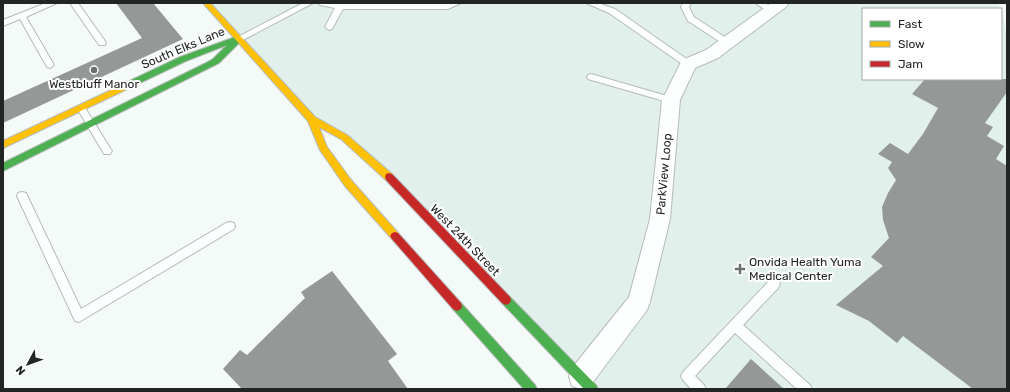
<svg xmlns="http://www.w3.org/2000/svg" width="1010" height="392" font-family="Rubik,sans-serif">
  <rect width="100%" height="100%" fill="#f3faf8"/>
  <path fill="#e1f0eb" d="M 207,3 L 998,3 L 1001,9 L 863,9 L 863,79 L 1001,79 L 1001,10 L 1007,33 L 1007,389 L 586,389 L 359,149 L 312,119 Z"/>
  <path fill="#949997" d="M 116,3 L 153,3 L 183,39 L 3,123 L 3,101 L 142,38 Z
    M 925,79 L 1007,79 L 1007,92 L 985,123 L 993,127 L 987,136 L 1004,146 L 996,159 L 1007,166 L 1007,389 L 973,389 L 903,336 L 897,343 L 869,321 L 836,305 L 883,266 L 871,257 L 889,238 L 883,220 L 882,207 L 888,193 L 896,180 L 888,168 L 892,162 L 878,154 L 890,143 L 908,154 L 923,134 L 938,108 L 912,94 Z
    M 332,271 L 397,354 L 388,361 L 408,389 L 242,389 L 223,369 L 240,350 L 247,355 L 305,298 L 301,292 Z
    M 751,359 L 784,389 L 725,389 Z"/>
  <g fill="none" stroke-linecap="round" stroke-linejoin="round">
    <defs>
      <path id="lane" d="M 46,3 L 57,3 L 26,17 L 54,65 L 50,68 L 47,67 L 20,19 L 3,26 L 3,20 Z
        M 70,3 L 78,3 L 105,41 L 106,43 L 105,45 L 99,45 Z
        M 303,3 L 313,3 L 241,41 L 238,42 L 234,39 Z
        M 319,3 L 461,3 L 448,9 L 343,9 L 332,29 L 329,30 L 325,27 L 335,8 L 320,5 Z
        M 586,3 L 598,3 L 615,9 L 691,62 L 692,64 L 691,66 L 685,66 L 609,13 Z
        M 683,3 L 691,3 L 689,7 L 694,17 L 731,41 L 732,43 L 731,45 L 725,45 L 688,21 L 681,7 Z
        M 755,3 L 765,3 L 776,10 L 775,12 L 769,12 Z
        M 591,74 L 674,98 L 675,100 L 671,103 L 588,79 L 587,77 L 588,75 Z
        M 81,105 L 84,106 L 110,148 L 112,151 L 110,154 L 104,154 L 77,108 Z
        M 22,192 L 26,193 L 81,309 L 226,223 L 230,222 L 234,223 L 235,226 L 234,229 L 79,322 L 75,321 L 17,196 L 18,193 Z
        M 774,279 L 778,280 L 780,284 L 778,288 L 743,325 L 810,385 L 812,389 L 797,389 L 735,333 L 695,376 L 704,385 L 706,389 L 691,389 L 683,380 L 681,376 L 683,372 L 770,280 Z"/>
      <path id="street" d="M 771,3 L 789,3 L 786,7 L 718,58 L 695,68 L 680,100 L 670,219 L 650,302 L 647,310 L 590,386 L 581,389 L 572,386 L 569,377 L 572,368 L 629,297 L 650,219 L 662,100 L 682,60 L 706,50 Z"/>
      <path id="fast" d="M 238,36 L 241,37 L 241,41 L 219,63 L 3,171 L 3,163 L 204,64 L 213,59 L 227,45 L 186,61 L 125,90 L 119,90 L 118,88 L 119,86 L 180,57 Z
        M 506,295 L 510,297 L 596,385 L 598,389 L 584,389 L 502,303 L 501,300 L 502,297 Z
        M 457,301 L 461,303 L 535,385 L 537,389 L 524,389 L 453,309 L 452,306 L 453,303 Z"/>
      <path id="slow" d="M 203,3 L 210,3 L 315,117 L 347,135 L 392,174 L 393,177 L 392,180 L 386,180 L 341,139 L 319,127 L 327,147 L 351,180 L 398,233 L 400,236 L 398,239 L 395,240 L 392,239 L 345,186 L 320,150 L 308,121 Z
        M 122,85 L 125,86 L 126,88 L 125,90 L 3,148 L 3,141 Z"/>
      <path id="jam" d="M 389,173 L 392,174 L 510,297 L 511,300 L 510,303 L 506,305 L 502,303 L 386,180 L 385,177 L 386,174 Z
        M 395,232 L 398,233 L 461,303 L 462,306 L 461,309 L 457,311 L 453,309 L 392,239 L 390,236 L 392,233 Z"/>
    </defs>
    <use href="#lane" stroke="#b5bbb9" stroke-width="2"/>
    <use href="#street" stroke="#b5bbb9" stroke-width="2"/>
    <use href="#fast" stroke="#b5bbb9" stroke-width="2"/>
    <use href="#slow" stroke="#b5bbb9" stroke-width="2"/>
    <use href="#jam" stroke="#b5bbb9" stroke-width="2"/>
    <use href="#lane" fill="#fdfefe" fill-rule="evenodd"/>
    <use href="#street" fill="#fdfefe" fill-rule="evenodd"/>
    <use href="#fast" fill="#4caf50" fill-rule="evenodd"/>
    <use href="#slow" fill="#ffc107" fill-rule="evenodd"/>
    <use href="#jam" fill="#c62828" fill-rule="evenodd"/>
  </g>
  <g fill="#6a706f" stroke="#fff" stroke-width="1.5">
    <circle cx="94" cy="70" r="4"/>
    <path d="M738 263h4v4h4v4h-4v4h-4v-4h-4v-4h4z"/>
  </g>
  <g text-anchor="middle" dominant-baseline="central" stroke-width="4" stroke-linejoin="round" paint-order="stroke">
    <g font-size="12" fill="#212625" stroke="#fff">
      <text transform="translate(183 48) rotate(-23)">South Elks Lane</text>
      <text transform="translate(664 174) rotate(-85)">ParkView Loop</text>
      <text transform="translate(465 240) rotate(46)">West 24th Street</text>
    </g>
    <g font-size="12" fill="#212625" stroke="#fff">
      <text x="94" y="84">Westbluff Manor</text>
      <text x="749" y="262" text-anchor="start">Onvida Health Yuma<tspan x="749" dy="14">Medical Center</tspan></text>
    </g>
  </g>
  <rect width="1010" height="392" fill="none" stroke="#212625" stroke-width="8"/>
  <rect x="862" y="8" width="140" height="72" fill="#ffffff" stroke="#a6a8a8"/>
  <rect x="870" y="21" width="20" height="6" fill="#4caf50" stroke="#a6a8a8"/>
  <text x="898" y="28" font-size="12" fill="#212625">Fast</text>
  <rect x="870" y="41" width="20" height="6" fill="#ffc107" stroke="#a6a8a8"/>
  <text x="898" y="48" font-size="12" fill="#212625">Slow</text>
  <rect x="870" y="61" width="20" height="6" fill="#c62828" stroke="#a6a8a8"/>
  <text x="898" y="68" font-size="12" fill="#212625">Jam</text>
  <g transform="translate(28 364) rotate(229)" stroke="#ffffff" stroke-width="3" paint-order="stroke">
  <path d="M0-3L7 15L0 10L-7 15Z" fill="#212625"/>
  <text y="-6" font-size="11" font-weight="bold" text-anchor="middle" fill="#212625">N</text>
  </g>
</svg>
